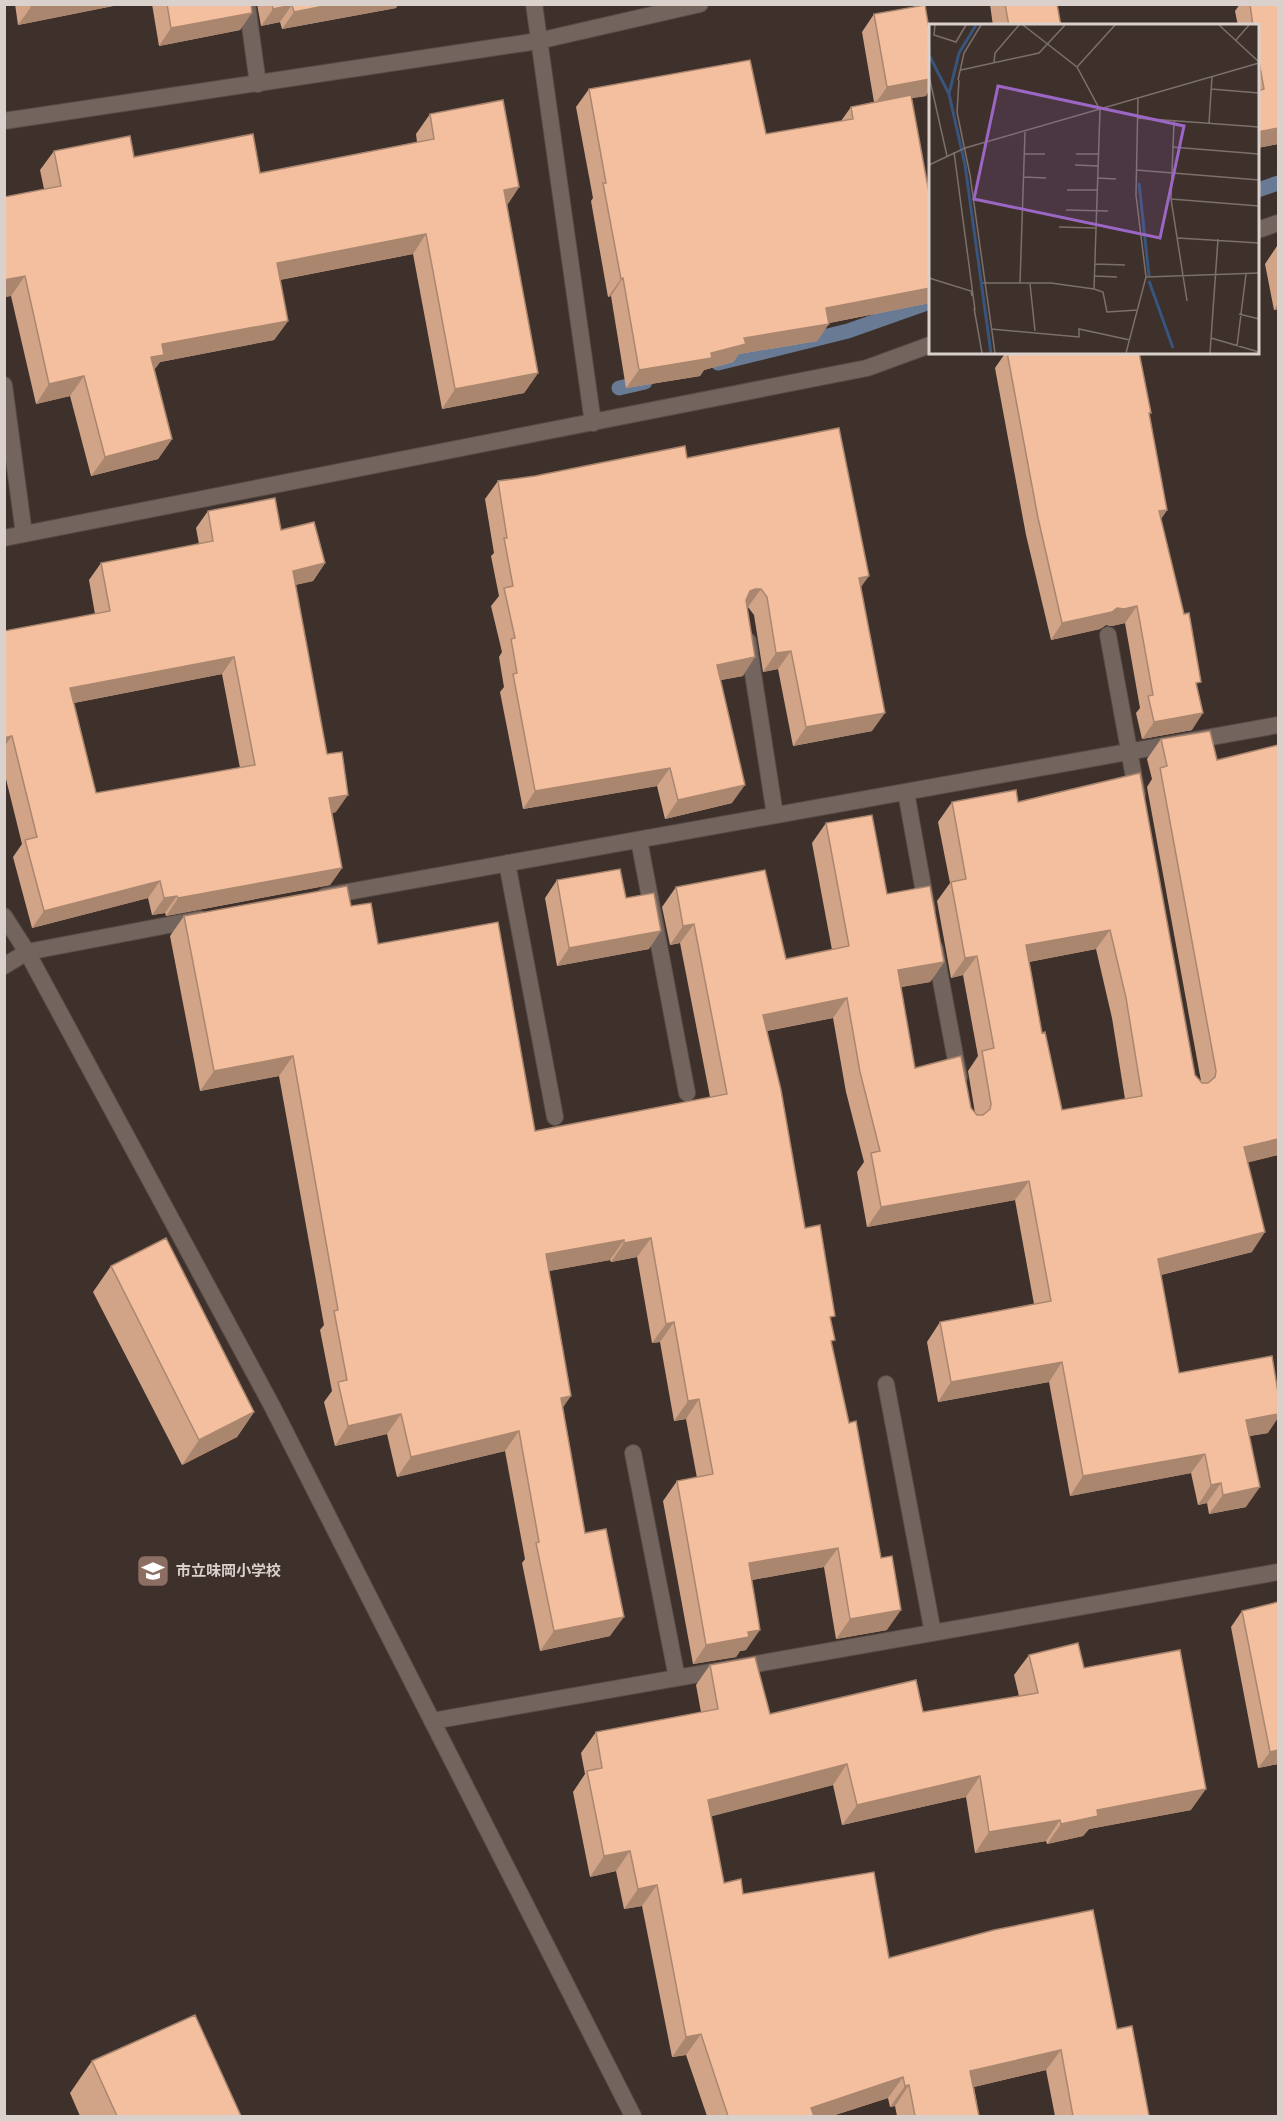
<svg xmlns="http://www.w3.org/2000/svg" width="1283" height="2121" font-family="Figtree,'Noto Sans JP',sans-serif">
  <rect width="100%" height="100%" fill="#3e302b"/>
  <g fill="none" stroke-linecap="round" stroke-linejoin="round">
    <path stroke="#697a95" stroke-width="15" d="M 1258,190 L 1278,183
      M 718,363 L 848,331 L 930,302
      M 619,388 L 645,382"/>
    <defs>
      <path id="minor" d="M 247,4 L 258,84
        M 534,4 L 593,423
        M 1258,230 L 1278,223
        M 4,538 L 867,368 L 930,345
        M 1108,635 L 1137,794
        M 748,641 L 775,815
        M 906,792 L 927,909
        M 639,840 L 687,1093
        M 507,863 L 555,1117
        M 325,896 L 1278,725
        M 935,949 L 959,1077
        M 27,952 L 200,919
        M 886,1384 L 933,1633
        M 633,1453 L 677,1678
        M 432,1721 L 1278,1572"/>
      <path id="tertiary" d="M 4,121 L 538,41 L 700,4
        M 4,385 L 24,534
        M 4,916 L 27,952 L 271,1404 L 633,2116
        M 4,966 L 27,952"/>
    </defs>
    <use href="#minor" stroke="#584c47" stroke-width="18"/>
    <use href="#tertiary" stroke="#584c47" stroke-width="18"/>
    <use href="#minor" stroke="#74645e" stroke-width="16"/>
    <use href="#tertiary" stroke="#74645e" stroke-width="16"/>
  </g>
  <path fill="#d1a488" fill-rule="evenodd" d="M 15,4 L 123,4 L 18,25 Z
    M 152,4 L 251,4 L 240,30 L 159,46 Z
    M 257,4 L 398,4 L 396,8 L 282,29 L 280,22 L 261,26 Z
    M 990,4 L 1057,4 L 1061,26 L 993,26 Z
    M 1240,4 L 1278,4 L 1278,144 L 1257,148 L 1257,26 L 1238,26 L 1235,11 Z
    M 874,14 L 926,96 L 911,98 L 929,193 L 930,193 L 930,303 L 829,323 L 817,341 L 739,354 L 733,362 L 704,370 L 700,376 L 626,388 L 611,296 L 608,297 L 591,201 L 593,198 L 576,107 L 589,89 L 766,134 L 841,121 L 851,107 L 874,102 L 862,32 Z
    M 430,114 L 519,187 L 507,205 L 538,373 L 524,393 L 442,409 L 413,254 L 280,280 L 288,321 L 274,340 L 160,362 L 154,370 L 172,439 L 158,459 L 91,476 L 70,396 L 36,404 L 11,296 L 4,297 L 4,197 L 44,189 L 40,170 L 54,151 L 134,157 L 260,173 L 417,142 L 416,134 Z
    M 1277,246 L 1278,246 L 1278,309 L 1274,310 L 1265,264 Z
    M 1006,352 L 1139,352 L 1149,415 L 1167,510 L 1161,519 L 1197,687 L 1192,730 L 1142,739 L 1136,713 L 1140,708 L 1125,623 L 1112,626 L 1106,625 L 1100,629 L 1051,640 L 1026,535 L 995,368 Z
    M 687,458 L 860,588 L 872,731 L 793,746 L 778,669 L 763,672 L 754,615 L 748,607 L 743,676 L 721,680 L 732,803 L 665,819 L 657,786 L 523,809 L 500,692 L 504,687 L 499,657 L 502,652 L 491,606 L 499,596 L 491,556 L 494,553 L 485,499 L 498,481 Z
    M 208,511 L 281,530 L 325,563 L 313,581 L 295,585 L 336,812 L 332,813 L 342,868 L 330,885 L 166,916 L 165,913 L 152,915 L 148,898 L 32,928 L 13,857 L 22,844 L 4,771 L 4,631 L 95,614 L 89,580 L 101,563 L 199,544 L 196,528 ZM 222,674 L 240,768 L 96,793 L 74,703 Z
    M 1161,739 L 1217,760 L 1278,745 L 1278,1155 L 1248,1162 L 1252,1252 L 1161,1275 L 1179,1373 L 1268,1433 L 1249,1436 L 1246,1507 L 1209,1514 L 1207,1503 L 1198,1505 L 1191,1473 L 1070,1496 L 1049,1382 L 938,1402 L 927,1342 L 940,1322 L 1034,1304 L 1015,1200 L 867,1227 L 857,1172 L 864,1162 L 846,1092 L 833,1018 L 767,1031 L 805,1228 L 831,1322 L 832,1345 L 887,1630 L 836,1639 L 824,1567 L 752,1580 L 746,1650 L 740,1651 L 736,1657 L 693,1664 L 663,1501 L 677,1481 L 697,1478 L 686,1419 L 674,1421 L 660,1342 L 652,1343 L 637,1257 L 611,1262 L 610,1260 L 549,1271 L 563,1408 L 585,1533 L 610,1636 L 540,1651 L 522,1563 L 525,1559 L 505,1451 L 397,1477 L 387,1434 L 335,1446 L 324,1402 L 332,1391 L 320,1330 L 324,1325 L 279,1076 L 200,1091 L 170,936 L 184,916 L 351,906 L 378,944 L 535,1131 L 710,1097 L 680,943 L 670,945 L 662,907 L 676,887 L 786,959 L 832,950 L 812,843 L 826,823 L 887,894 L 944,962 L 930,982 L 901,987 L 915,1068 L 971,1108 L 975,1113 L 968,1071 L 978,1056 L 963,975 L 951,978 L 937,901 L 950,883 L 938,822 L 952,802 L 1018,802 L 1140,773 L 1195,1075 L 1201,1081 L 1147,787 L 1152,779 L 1147,759 ZM 1096,949 L 1112,1018 L 1125,1099 L 1062,1110 L 1042,1033 L 1029,962 Z
    M 557,880 L 649,949 L 557,966 L 545,898 Z
    M 111,1266 L 254,1412 L 237,1437 L 182,1465 L 93,1292 Z
    M 1278,1602 L 1278,1764 L 1258,1768 L 1231,1627 L 1242,1611 Z
    M 1029,1655 L 1084,1668 L 1191,1810 L 1089,1829 L 1083,1836 L 1047,1844 L 1046,1841 L 975,1853 L 966,1797 L 842,1825 L 833,1785 L 711,1816 L 724,1883 L 743,1894 L 889,1958 L 1117,2029 L 1149,2116 L 1055,2116 L 1046,2070 L 974,2087 L 979,2116 L 897,2116 L 895,2106 L 890,2107 L 888,2098 L 832,2116 L 707,2116 L 686,2055 L 672,2057 L 642,1906 L 624,1909 L 616,1871 L 590,1877 L 573,1792 L 585,1774 L 581,1753 L 596,1732 L 701,1712 L 696,1685 L 710,1665 L 770,1714 L 923,1712 L 1019,1696 L 1014,1675 Z
    M 92,2061 L 241,2116 L 80,2116 L 70,2093 Z"/>
  <path fill="#aa866f" d="M 45,4 L 123,4 L 18,25 L 31,7 Z
    M 334,4 L 398,4 L 396,8 L 282,29 L 294,12 Z
    M 292,5 L 280,22 L 261,26 L 273,9 Z
    M 252,13 L 240,30 L 159,46 L 171,28 Z
    M 930,79 L 930,89 L 926,96 L 875,104 L 887,87 Z
    M 1278,128 L 1278,144 L 1257,148 L 1257,132 Z
    M 519,187 L 506,207 L 504,190 Z
    M 426,234 L 413,254 L 263,283 L 277,263 Z
    M 25,276 L 11,296 L 4,297 L 4,280 Z
    M 623,278 L 611,296 L 608,297 L 621,279 Z
    M 930,288 L 930,303 L 814,326 L 826,308 Z
    M 1278,303 L 1278,309 L 1274,310 Z
    M 288,321 L 274,340 L 160,362 L 150,375 L 151,357 L 162,344 Z
    M 829,324 L 817,341 L 739,354 L 733,362 L 704,370 L 700,376 L 626,388 L 639,370 L 711,353 L 744,338 Z
    M 538,373 L 524,393 L 442,409 L 455,389 Z
    M 84,376 L 70,396 L 36,404 L 49,384 Z
    M 172,439 L 158,459 L 91,476 L 105,457 Z
    M 1167,510 L 1155,527 L 1159,511 Z
    M 325,563 L 313,581 L 281,588 L 293,571 Z
    M 869,576 L 856,594 L 859,578 Z
    M 755,589 L 761,589 L 748,607 L 742,607 L 750,591 Z
    M 1137,606 L 1125,623 L 1112,626 L 1106,625 L 1100,629 L 1051,640 L 1062,623 L 1117,608 Z
    M 791,651 L 778,669 L 763,672 L 776,653 Z
    M 234,657 L 222,674 L 58,706 L 70,688 Z
    M 755,657 L 743,676 L 704,683 L 717,665 Z
    M 885,713 L 872,731 L 793,746 L 806,727 Z
    M 1203,713 L 1192,730 L 1142,739 L 1154,722 Z
    M 12,736 L 4,747 L 4,738 Z
    M 670,768 L 657,786 L 523,809 L 535,791 Z
    M 745,785 L 732,803 L 665,819 L 678,800 Z
    M 348,795 L 336,812 L 317,815 L 329,798 Z
    M 342,868 L 330,885 L 166,916 L 178,898 Z
    M 160,881 L 148,898 L 32,928 L 44,911 Z
    M 177,896 L 165,913 L 152,915 L 164,898 Z
    M 694,924 L 680,943 L 670,945 L 683,926 Z
    M 1110,930 L 1096,949 L 1012,965 L 1026,945 Z
    M 661,931 L 649,949 L 557,966 L 569,948 Z
    M 977,956 L 963,975 L 951,978 L 965,958 Z
    M 944,962 L 930,982 L 884,990 L 898,970 Z
    M 847,998 L 833,1018 L 749,1034 L 763,1015 Z
    M 293,1056 L 279,1076 L 200,1091 L 214,1071 Z
    M 1278,1139 L 1278,1155 L 1230,1167 L 1244,1147 Z
    M 1029,1181 L 1015,1200 L 867,1227 L 881,1207 Z
    M 1265,1232 L 1252,1252 L 1144,1279 L 1158,1259 Z
    M 651,1238 L 637,1257 L 611,1262 L 624,1243 Z
    M 624,1240 L 610,1260 L 532,1274 L 546,1254 Z
    M 674,1322 L 660,1342 L 652,1343 L 666,1324 Z
    M 1062,1362 L 1049,1382 L 938,1402 L 951,1382 Z
    M 571,1396 L 557,1416 L 561,1398 Z
    M 699,1399 L 686,1419 L 674,1421 L 688,1401 Z
    M 254,1412 L 237,1437 L 182,1465 L 199,1440 Z
    M 401,1414 L 387,1434 L 335,1446 L 348,1426 Z
    M 1278,1414 L 1278,1418 L 1268,1433 L 1232,1439 L 1246,1420 Z
    M 519,1431 L 505,1451 L 397,1477 L 411,1457 Z
    M 1205,1454 L 1191,1473 L 1070,1496 L 1083,1476 Z
    M 1221,1483 L 1207,1503 L 1198,1505 L 1211,1485 Z
    M 1260,1487 L 1246,1507 L 1209,1514 L 1223,1495 Z
    M 838,1548 L 824,1567 L 735,1583 L 749,1563 Z
    M 901,1610 L 887,1630 L 836,1639 L 850,1619 Z
    M 624,1617 L 610,1636 L 540,1651 L 554,1631 Z
    M 760,1630 L 746,1650 L 740,1651 L 736,1657 L 693,1664 L 706,1645 L 748,1632 Z
    M 1278,1750 L 1278,1764 L 1258,1768 L 1270,1752 Z
    M 847,1764 L 833,1785 L 694,1821 L 708,1800 Z
    M 980,1776 L 966,1797 L 842,1825 L 857,1805 Z
    M 1206,1789 L 1191,1810 L 1089,1829 L 1083,1836 L 1047,1844 L 1061,1824 L 1097,1810 Z
    M 1060,1820 L 1046,1841 L 975,1853 L 989,1832 Z
    M 630,1851 L 616,1871 L 590,1877 L 604,1856 Z
    M 657,1885 L 642,1906 L 624,1909 L 638,1889 Z
    M 701,2034 L 686,2055 L 672,2057 L 686,2037 Z
    M 1061,2050 L 1046,2070 L 956,2091 L 970,2071 Z
    M 903,2077 L 888,2098 L 832,2116 L 805,2116 L 811,2108 Z
    M 909,2085 L 895,2106 L 890,2107 L 905,2086 Z"/>
  <path fill="#f3bf9e" stroke="#aa866f" stroke-width="1.5" fill-rule="evenodd" d="M 30,4 L 45,4 L 31,7 Z
    M 167,4 L 251,4 L 252,13 L 171,28 Z
    M 272,4 L 334,4 L 294,12 L 292,5 L 273,9 Z
    M 1005,4 L 1057,4 L 1061,26 L 1009,26 Z
    M 1250,4 L 1278,4 L 1278,128 L 1257,132 L 1257,91 L 1264,89 L 1257,51 L 1257,26 L 1253,26 Z
    M 925,5 L 930,35 L 930,79 L 887,87 L 874,14 Z
    M 750,60 L 766,134 L 853,119 L 851,107 L 911,95 L 929,193 L 930,193 L 930,288 L 826,308 L 829,324 L 744,338 L 746,344 L 711,353 L 712,358 L 639,370 L 623,278 L 621,279 L 603,183 L 606,183 L 589,89 Z
    M 503,100 L 519,187 L 504,190 L 538,373 L 455,389 L 426,234 L 277,263 L 288,321 L 162,344 L 164,355 L 151,357 L 172,439 L 105,457 L 84,376 L 49,384 L 25,276 L 4,280 L 4,197 L 61,186 L 54,151 L 130,136 L 134,157 L 253,134 L 260,173 L 434,139 L 430,114 Z
    M 1007,352 L 1139,352 L 1151,413 L 1149,413 L 1167,510 L 1159,511 L 1184,614 L 1189,613 L 1201,682 L 1196,683 L 1203,713 L 1154,722 L 1148,696 L 1153,695 L 1137,606 L 1124,609 L 1117,608 L 1112,612 L 1062,623 L 1038,518 Z
    M 839,428 L 869,576 L 859,578 L 885,713 L 806,727 L 791,651 L 776,653 L 767,597 L 761,589 L 755,589 L 750,591 L 746,600 L 755,657 L 717,665 L 745,785 L 678,800 L 670,768 L 535,791 L 513,674 L 517,673 L 511,639 L 515,638 L 504,588 L 513,586 L 504,538 L 507,538 L 498,481 L 535,476 L 685,446 L 687,458 Z
    M 275,498 L 281,530 L 314,522 L 325,563 L 293,571 L 327,754 L 342,752 L 348,795 L 329,798 L 342,868 L 178,898 L 177,896 L 164,898 L 160,881 L 44,911 L 25,840 L 37,837 L 12,736 L 4,738 L 4,631 L 110,611 L 101,563 L 213,541 L 208,511 ZM 234,657 L 255,765 L 96,793 L 70,688 Z
    M 1210,731 L 1217,760 L 1278,745 L 1278,1139 L 1244,1147 L 1265,1232 L 1158,1259 L 1179,1373 L 1272,1356 L 1278,1393 L 1278,1414 L 1246,1420 L 1260,1487 L 1223,1495 L 1221,1483 L 1211,1485 L 1205,1454 L 1083,1476 L 1062,1362 L 951,1382 L 940,1322 L 1051,1301 L 1029,1181 L 881,1207 L 871,1153 L 880,1151 L 860,1072 L 847,998 L 763,1015 L 781,1090 L 805,1228 L 820,1225 L 835,1316 L 830,1317 L 835,1340 L 831,1341 L 849,1423 L 856,1421 L 881,1558 L 892,1556 L 901,1610 L 850,1619 L 838,1548 L 749,1563 L 760,1630 L 748,1632 L 749,1637 L 706,1645 L 677,1481 L 713,1474 L 699,1399 L 688,1401 L 674,1322 L 666,1324 L 651,1238 L 624,1243 L 624,1240 L 546,1254 L 571,1396 L 561,1398 L 585,1533 L 606,1529 L 624,1617 L 554,1631 L 536,1543 L 539,1542 L 519,1431 L 411,1457 L 401,1414 L 348,1426 L 338,1382 L 347,1380 L 334,1311 L 338,1310 L 293,1056 L 214,1071 L 184,916 L 347,886 L 351,906 L 371,903 L 378,944 L 498,922 L 535,1131 L 727,1094 L 694,924 L 683,926 L 676,887 L 765,870 L 786,959 L 849,946 L 826,823 L 872,815 L 887,894 L 930,886 L 944,962 L 898,970 L 915,1068 L 961,1056 L 971,1108 L 977,1115 L 983,1115 L 990,1109 L 991,1104 L 982,1051 L 994,1048 L 977,956 L 965,958 L 951,882 L 966,879 L 952,802 L 1016,790 L 1018,802 L 1140,773 L 1195,1075 L 1202,1083 L 1208,1083 L 1215,1077 L 1216,1071 L 1160,768 L 1167,766 L 1161,739 ZM 1110,930 L 1126,998 L 1142,1096 L 1062,1110 L 1045,1032 L 1042,1033 L 1026,945 Z
    M 620,869 L 626,898 L 654,893 L 661,931 L 569,948 L 557,880 Z
    M 166,1238 L 254,1412 L 199,1440 L 111,1266 Z
    M 1278,1602 L 1278,1750 L 1270,1752 L 1242,1611 Z
    M 1078,1643 L 1084,1668 L 1180,1650 L 1206,1789 L 1097,1810 L 1098,1816 L 1061,1824 L 1060,1820 L 989,1832 L 980,1776 L 857,1805 L 847,1764 L 708,1800 L 724,1883 L 741,1879 L 743,1894 L 874,1872 L 889,1958 L 994,1930 L 1093,1910 L 1117,2029 L 1132,2026 L 1149,2116 L 1073,2116 L 1061,2050 L 970,2071 L 979,2116 L 915,2116 L 909,2085 L 905,2086 L 903,2077 L 811,2108 L 814,2116 L 728,2116 L 701,2034 L 686,2037 L 657,1885 L 638,1889 L 630,1851 L 604,1856 L 587,1771 L 602,1768 L 596,1732 L 718,1709 L 710,1665 L 755,1657 L 770,1714 L 916,1680 L 923,1712 L 1038,1693 L 1029,1655 Z
    M 195,2015 L 241,2116 L 117,2116 L 92,2061 Z"/>
  <defs>
    <symbol id="school-square" viewBox="-11 -11 22 22"><rect x="-9" y="-9" width="18" height="18" rx="4" fill="#8d6e63" stroke="#3e302b"/><path d="M0-5L7-2L0 1L-7-2ZM-4 1L0 2.5L4 1V4Q0 6-4 4Z" fill="#fff"/></symbol>
  </defs>
  <g fill-rule="evenodd">
    <use href="#school-square" x="134" y="1552" width="38" height="38"/>
  </g>
  <g text-anchor="middle" dominant-baseline="central" stroke-width="6" stroke-linejoin="round" paint-order="stroke">
    <g font-size="15" font-weight="bold" fill="#dad1cd" stroke="#3e302b" text-anchor="start">
      <text x="176" y="1571">市立味岡小学校</text>
    </g>
  </g>
  <g transform="translate(929 24)">
    <rect width="330" height="330" fill="#3e302b"/>
    <path fill="none" stroke="#38557d" stroke-width="3" d="M 47,1 L 30,29 L 20,70 L 36,141 L 62,329M 0,31 L 20,70M 210,159 L 220,252M 220,257 L 244,324"/>
    <path fill="none" stroke="#7c706c" stroke-width="1.5" d="M 6,1 L 5,11 L 27,18 L 37,1M 94,1 L 148,43 L 171,86 L 165,265M 290,1 L 330,38M 307,16 L 320,1M 65,39 L 66,29 L 90,1M 148,43 L 186,1M 32,46 L 110,29 L 136,1M 0,52 L 18,132M 29,56 L 35,29 L 52,1M 30,56 L 28,88 L 41,151 L 66,329M 282,65 L 330,69M 208,94 L 330,103M 245,97 L 242,175 L 258,277M 280,99 L 283,53M 243,123 L 330,130M 25,128 L 46,286M 95,130 L 116,130M 147,130 L 170,130M 0,141 L 36,124 L 330,39M 146,141 L 169,142M 207,146 L 330,156M 94,153 L 117,154M 169,154 L 187,155M 138,166 L 169,166M 242,175 L 330,182M 137,186 L 179,187M 130,203 L 167,204M 249,214 L 330,219M 166,240 L 196,241M 166,252 L 188,253M 217,253 L 330,249M 0,254 L 42,267 L 43,272M 54,259 L 122,259 L 165,265 L 174,268 L 178,288 L 209,286M 91,259 L 96,108M 101,260 L 106,307M 45,284 L 53,329M 310,290 L 330,295M 62,305 L 150,313 L 150,305 L 201,316M 282,314 L 330,328M 308,322 L 317,250M 197,329 L 217,253 L 207,171 L 209,73M 281,329 L 289,215"/>
    <path fill="#9c66c4" fill-opacity="0.15" stroke="#9c66c4" stroke-width="3" d="M 69,62 L 255,102 L 231,214 L 45,175 Z"/>
    <rect width="330" height="330" fill="none" stroke="#dad1cd" stroke-width="3"/>
  </g>
  <rect width="1283" height="2121" fill="none" stroke="#dad1cd" stroke-width="12"/>
</svg>
